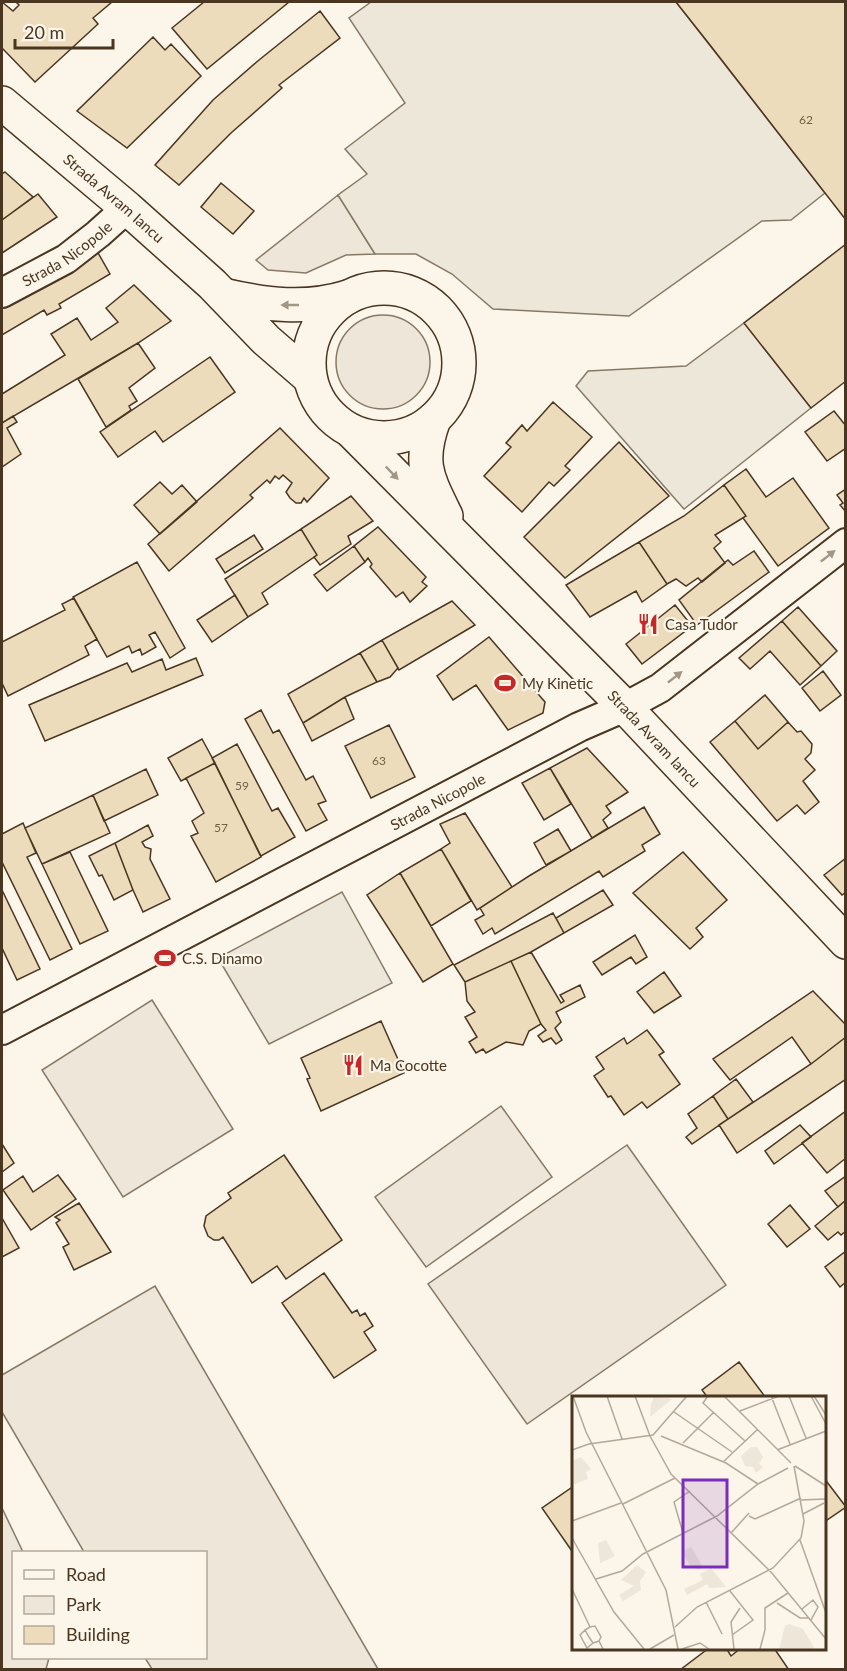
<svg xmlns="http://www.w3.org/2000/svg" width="847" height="1671" font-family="Lato,sans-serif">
  <rect width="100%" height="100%" fill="#fbf6e9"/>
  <path fill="#ede6d9" stroke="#887966" stroke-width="1.5" d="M 338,195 L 375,254 L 346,255 L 306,273 L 268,270 L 256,260 Z
    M336 362a47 47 0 1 1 94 0a47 47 0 1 1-94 0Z
    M 152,1000 L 233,1129 L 123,1197 L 42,1070 Z
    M 501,1106 L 552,1177 L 426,1267 L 375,1197 Z
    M 627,1145 L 726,1285 L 527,1424 L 428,1284 Z
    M 155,1286 L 378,1669 L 152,1669 L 145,1658 L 206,1658 L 206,1552 L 84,1552 L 2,1412 L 2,1375 Z
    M 2,1508 L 23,1552 L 14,1552 L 14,1658 L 49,1658 L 46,1669 L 2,1669 Z"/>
  <path fill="#ede7d9" stroke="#887966" stroke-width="1.5" d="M 371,2 L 676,2 L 825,193 L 791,220 L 762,221 L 629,316 L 493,309 L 452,274 L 416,254 L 375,254 L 338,195 L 367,174 L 345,149 L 405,103 L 349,18 Z
    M 744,323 L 811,408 L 684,509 L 576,386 L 588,371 L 686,366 Z
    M 342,892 L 392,983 L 269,1044 L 218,958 Z"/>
  <path fill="#ecdcbc" stroke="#4a3520" stroke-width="1.5" d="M 2,2 L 13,11 L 19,5 L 16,2 L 112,2 L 93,18 L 98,24 L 35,82 L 2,48 Z
    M 204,2 L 289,2 L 207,69 L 172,28 Z
    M 676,2 L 846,2 L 846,220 L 710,45 Z
    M 320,11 L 340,38 L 279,85 L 282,88 L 231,133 L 179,185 L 155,165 L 213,100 L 259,60 Z
    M 153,37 L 165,50 L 171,44 L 201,76 L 127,148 L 77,111 Z
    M 5,172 L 33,197 L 2,220 L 2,174 Z
    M 221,183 L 254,211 L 233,234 L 201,207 Z
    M 38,194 L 57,217 L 2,253 L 2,220 Z
    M 93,244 L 110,274 L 59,304 L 61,308 L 47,315 L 44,310 L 2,335 L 2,298 Z
    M 846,244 L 846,381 L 811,408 L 744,323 Z
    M 134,285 L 171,321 L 138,343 L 2,423 L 2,394 L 65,355 L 51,334 L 77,318 L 91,340 L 118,322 L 106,308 Z
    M 138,343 L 155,368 L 129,388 L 137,401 L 129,406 L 131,410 L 106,427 L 78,379 Z
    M 210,357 L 235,392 L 163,442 L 155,431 L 118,457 L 100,432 Z
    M 553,402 L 592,437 L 565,466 L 570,470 L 554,486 L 549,482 L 522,512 L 484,476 L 511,447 L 506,443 L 522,425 L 527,431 Z
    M 834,411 L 846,426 L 846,448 L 827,461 L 805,432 Z
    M 13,416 L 17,422 L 7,428 L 21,454 L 2,467 L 2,423 Z
    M 280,428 L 329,478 L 307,502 L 304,498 L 301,503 L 296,503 L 290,498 L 286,492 L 292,483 L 283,475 L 279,479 L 275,476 L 270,483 L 267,480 L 250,495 L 253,498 L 169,571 L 148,544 Z
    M 619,442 L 669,496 L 565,578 L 524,537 Z
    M 746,469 L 766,497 L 793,478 L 829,528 L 778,566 L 743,518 L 746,516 L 724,485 Z
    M 160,482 L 172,494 L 182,485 L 197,502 L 160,534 L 134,505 Z
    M 724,485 L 746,516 L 715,535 L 721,542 L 714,548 L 725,563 L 702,582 L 698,578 L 686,586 L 676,579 L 667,584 L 639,542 L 684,516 Z
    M 846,489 L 846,512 L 840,505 L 843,503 L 837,495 Z
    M 351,496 L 373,521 L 348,536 L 351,544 L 320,565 L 314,557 L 317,555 L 301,529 Z
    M 378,527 L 426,577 L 422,582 L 427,586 L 410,602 L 403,592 L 396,597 L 370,567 L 372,564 L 368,558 L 365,562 L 354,546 Z
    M 301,529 L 317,555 L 262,593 L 268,604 L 248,617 L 225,579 Z
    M 254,535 L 263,549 L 225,573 L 216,559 Z
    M 639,542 L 667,584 L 642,602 L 636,591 L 590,617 L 566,585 Z
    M 354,546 L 365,562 L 327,591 L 314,575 Z
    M 754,551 L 769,572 L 697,625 L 679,600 L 728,560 L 733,565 Z
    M 137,562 L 185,648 L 170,658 L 155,632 L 149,635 L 156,647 L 142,655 L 140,649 L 132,653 L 129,646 L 107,657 L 73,597 Z
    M 235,595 L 248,617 L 212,642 L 197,620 Z
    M 74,598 L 97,639 L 85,646 L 89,655 L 8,696 L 2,683 L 2,642 L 65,610 L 62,604 Z
    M 452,601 L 475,625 L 399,670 L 382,640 Z
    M 675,605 L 692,626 L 642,664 L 626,644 Z
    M 798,607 L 837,651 L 821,666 L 782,621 Z
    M 782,621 L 821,666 L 800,685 L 770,651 L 750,669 L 739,658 Z
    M 489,637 L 545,702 L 543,713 L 508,730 L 476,685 L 453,700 L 437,676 Z
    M 382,640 L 398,668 L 390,677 L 377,682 L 360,653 Z
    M 360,653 L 377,682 L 345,697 L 303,723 L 288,694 Z
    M 196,658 L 203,675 L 45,741 L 29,705 L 127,663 L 132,672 L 162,659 L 166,670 Z
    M 823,671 L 841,695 L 820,711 L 802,688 Z
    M 765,695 L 788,722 L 758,749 L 735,721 Z
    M 345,697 L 354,719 L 312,741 L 303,723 Z
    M 261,710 L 273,733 L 279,730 L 306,780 L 313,776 L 326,801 L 318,804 L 327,820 L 306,831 L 245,719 Z
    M 735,721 L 758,749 L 788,722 L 797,732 L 801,731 L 812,744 L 811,753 L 805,759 L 815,770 L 803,781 L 819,802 L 805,814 L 797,805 L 777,821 L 710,742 Z
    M 389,725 L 415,777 L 371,798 L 345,746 Z
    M 202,739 L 215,763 L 181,781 L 168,758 Z
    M 237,744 L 272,811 L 278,808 L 295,837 L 261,856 L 212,758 Z
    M 587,748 L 628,792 L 606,806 L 611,813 L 603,820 L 608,828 L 592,838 L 550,768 Z
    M 215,763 L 261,857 L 216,882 L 191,836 L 198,833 L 192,821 L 204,813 L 186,778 Z
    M 550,768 L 571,804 L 544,820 L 522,783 Z
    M 146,769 L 158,795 L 104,821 L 93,795 Z
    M 93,795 L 110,833 L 42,864 L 25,828 Z
    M 644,807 L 660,834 L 642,845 L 645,851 L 603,877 L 599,871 L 495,934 L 492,928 L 483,934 L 475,920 L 484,915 L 480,908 L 529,876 Z
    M 465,813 L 512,887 L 477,910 L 441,849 L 450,843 L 440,824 Z
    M 23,823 L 36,853 L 27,857 L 72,949 L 50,960 L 2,862 L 2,834 Z
    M 148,825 L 153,836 L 142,842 L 145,847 L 151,849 L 150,859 L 170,899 L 143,912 L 133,890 L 115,843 Z
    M 558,829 L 571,851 L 546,865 L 534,843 Z
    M 115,843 L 133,890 L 114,900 L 102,875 L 99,876 L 89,856 Z
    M 441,849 L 471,901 L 431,926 L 400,873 Z
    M 70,852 L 108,931 L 80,944 L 42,864 Z
    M 683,852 L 727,900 L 696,928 L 703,937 L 690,949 L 633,893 Z
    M 846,858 L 846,892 L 842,895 L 824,875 Z
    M 400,873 L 453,964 L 423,982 L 367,895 Z
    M 2,890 L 40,969 L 17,980 L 2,948 Z
    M 603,890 L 613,905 L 564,933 L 556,918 Z
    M 553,913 L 564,933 L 531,952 L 465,982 L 454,965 Z
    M 635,935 L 647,957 L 636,964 L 631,957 L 602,975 L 593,962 Z
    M 531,952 L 561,1003 L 564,1001 L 560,995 L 580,985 L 585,997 L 556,1012 L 561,1022 L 555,1028 L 562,1040 L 556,1044 L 551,1038 L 543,1042 L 538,1036 L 546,1030 L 541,1024 L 511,961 Z
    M 511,961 L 541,1024 L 529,1031 L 523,1045 L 506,1042 L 486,1053 L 483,1049 L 476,1053 L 469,1042 L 477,1037 L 465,1017 L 475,1012 L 467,1001 L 465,982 Z
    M 664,972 L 681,996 L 654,1013 L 637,992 Z
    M 813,991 L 846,1025 L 846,1037 L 811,1064 L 792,1037 L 730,1080 L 713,1059 Z
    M 381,1021 L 404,1073 L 321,1111 L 307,1079 L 310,1078 L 301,1058 Z
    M 647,1030 L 664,1052 L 659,1055 L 680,1084 L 647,1108 L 642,1102 L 624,1115 L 611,1096 L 608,1097 L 594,1076 L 604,1069 L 596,1057 L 624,1038 L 627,1044 Z
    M 846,1037 L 846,1079 L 737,1153 L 719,1125 L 811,1064 Z
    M 736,1079 L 753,1102 L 728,1119 L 713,1096 Z
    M 713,1096 L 728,1119 L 692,1144 L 686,1137 L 697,1128 L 688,1114 Z
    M 846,1111 L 846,1158 L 827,1173 L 802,1143 Z
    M 800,1125 L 811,1137 L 774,1164 L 765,1151 Z
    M 2,1144 L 14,1163 L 2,1172 Z
    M 284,1155 L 342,1240 L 286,1279 L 277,1266 L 252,1283 L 223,1237 L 219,1240 L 214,1240 L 208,1236 L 204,1226 L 206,1216 L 231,1198 L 228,1193 Z
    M 58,1175 L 76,1199 L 31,1230 L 3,1190 L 23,1176 L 33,1192 Z
    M 846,1176 L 846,1200 L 838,1207 L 825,1191 Z
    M 846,1200 L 846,1231 L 841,1235 L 838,1232 L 828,1240 L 815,1226 Z
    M 79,1203 L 111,1252 L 74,1270 L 63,1247 L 69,1244 L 56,1223 L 60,1220 L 55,1217 Z
    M 790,1205 L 810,1229 L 787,1247 L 768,1224 Z
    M 2,1218 L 19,1248 L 2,1257 Z
    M 846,1251 L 846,1282 L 840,1287 L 825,1267 Z
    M 324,1273 L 352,1313 L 357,1310 L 360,1316 L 365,1313 L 373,1326 L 364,1332 L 376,1350 L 334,1378 L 282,1303 Z
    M 739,1362 L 766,1398 L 708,1398 L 702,1390 Z
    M 824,1478 L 846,1507 L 824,1522 Z
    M 574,1486 L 574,1554 L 542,1508 Z
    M 709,1648 L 726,1648 L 731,1656 L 741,1648 L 774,1648 L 789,1670 L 680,1670 Z"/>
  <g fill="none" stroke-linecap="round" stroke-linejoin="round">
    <defs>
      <g id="minor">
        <path id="s1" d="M 2,293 L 66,259 L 98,234 L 127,208"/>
        <path id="s2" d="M 2,1030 L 579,727 L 625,707 L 660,688 L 846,543"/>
      </g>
      <g id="tertiary">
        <path id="s3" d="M 2,103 L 127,208 L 212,284 L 266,340 L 310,378"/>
        <circle cx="384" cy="363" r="75"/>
        <path d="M 223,295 C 266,305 306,310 348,297"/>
        <path d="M 434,419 C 418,463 427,477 446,516"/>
        <path id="s4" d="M 351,431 L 625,707 L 846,942"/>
      </g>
    </defs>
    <use href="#minor" stroke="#4a3520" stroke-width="32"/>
    <use href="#tertiary" stroke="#4a3520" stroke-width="36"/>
    <use href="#minor" stroke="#fbf6e9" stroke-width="28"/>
    <use href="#tertiary" stroke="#fbf6e9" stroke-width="33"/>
  </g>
  <defs><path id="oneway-solid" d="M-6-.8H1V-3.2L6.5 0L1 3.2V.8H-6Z" transform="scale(1.5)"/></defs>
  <g fill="#a29684">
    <use href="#oneway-solid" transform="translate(290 305) rotate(-180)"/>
    <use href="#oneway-solid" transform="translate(392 473) rotate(46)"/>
    <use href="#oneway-solid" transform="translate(828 556) rotate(-38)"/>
    <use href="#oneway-solid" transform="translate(675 677) rotate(-38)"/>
  </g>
  <defs>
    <symbol id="restaurant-bare" viewBox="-9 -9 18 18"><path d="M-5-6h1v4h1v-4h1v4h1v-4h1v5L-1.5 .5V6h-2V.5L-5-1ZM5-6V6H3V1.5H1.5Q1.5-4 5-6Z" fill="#c62828" stroke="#fbf6e9" stroke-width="2.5" paint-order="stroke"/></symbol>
    <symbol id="stadium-bare" viewBox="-9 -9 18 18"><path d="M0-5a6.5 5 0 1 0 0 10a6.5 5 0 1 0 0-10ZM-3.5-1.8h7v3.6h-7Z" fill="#c62828" stroke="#fbf6e9" stroke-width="2.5" paint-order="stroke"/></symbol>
  </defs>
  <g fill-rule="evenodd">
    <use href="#restaurant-bare" x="633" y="609" width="30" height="30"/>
    <use href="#stadium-bare" x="490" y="668" width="30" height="30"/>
    <use href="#stadium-bare" x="150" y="943" width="30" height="30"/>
    <use href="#restaurant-bare" x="338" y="1050" width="30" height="30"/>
  </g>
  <g text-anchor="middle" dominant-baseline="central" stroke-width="4.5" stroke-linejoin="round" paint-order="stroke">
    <g font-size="12" fill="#725f47">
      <text x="806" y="119">62</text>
      <text x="379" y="760">63</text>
      <text x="242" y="785">59</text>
      <text x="221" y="827">57</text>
    </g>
    <g font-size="15" fill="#4a3520" stroke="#fbf6e9">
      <text stroke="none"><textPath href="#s3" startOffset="147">Strada Avram Iancu</textPath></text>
      <text stroke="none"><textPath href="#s1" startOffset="76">Strada Nicopole</textPath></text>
      <text stroke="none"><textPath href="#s4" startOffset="432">Strada Avram Iancu</textPath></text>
      <text stroke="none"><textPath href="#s2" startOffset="492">Strada Nicopole</textPath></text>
    </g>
    <g font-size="15" fill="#4a3520" stroke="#fbf6e9" text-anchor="start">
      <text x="665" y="624">Casa Tudor</text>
      <text x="522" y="683">My Kinetic</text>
      <text x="182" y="958">C.S. Dinamo</text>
      <text x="370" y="1065">Ma Cocotte</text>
    </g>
  </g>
  <g transform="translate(572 1396)">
    <rect width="254" height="254" fill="#fbf6e9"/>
    <path d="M 82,0 L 100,3 L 78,21 L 79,8 ZM 179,51 L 185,51 L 191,61 L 187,68 L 191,71 L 184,77 L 181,71 L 173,70 L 169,60 ZM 9,61 L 19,73 L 14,76 L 16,83 L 0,89 L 0,65 ZM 34,144 L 43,160 L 28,167 L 26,147 ZM 119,151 L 131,171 L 127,174 L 119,171 L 110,156 ZM 65,169 L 74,176 L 68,185 L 69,194 L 51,205 L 47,199 L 62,190 L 49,184 ZM 139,172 L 154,191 L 137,192 L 135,188 L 115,199 L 112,193 L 131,184 L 128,178 ZM 217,228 L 231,233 L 243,253 L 207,253 L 213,230 Z" fill="#ede6d9"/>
    <path fill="none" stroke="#b4a999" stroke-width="1.5" d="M 1,0 L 14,36 L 94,194 L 106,253M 35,0 L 50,43M 63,0 L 78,40 L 99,78 L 199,176 L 254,243M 136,0 L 131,7 L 173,45M 152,0 L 219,67M 199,0 L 218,48M 217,0 L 234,42M 239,0 L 254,28M 242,0 L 254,19M 168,15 L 207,0M 102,16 L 160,56M 89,40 L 154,67 L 186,88M 111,47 L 142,16M 0,54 L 17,48 L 81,39 L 115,0M 205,54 L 254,35M 151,66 L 186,33M 223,70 L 254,90M 229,104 L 254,103M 51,108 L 103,82M 231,118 L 252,107M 177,120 L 183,123 L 229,102M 0,125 L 49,107M 111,137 L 102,106 L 118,95M 159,137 L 177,117M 0,142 L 42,216 L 72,253M 228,144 L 254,217M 24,183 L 50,175 L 71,158 L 145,120 L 186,88 L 216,72M 0,193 L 18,231 L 23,230 L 29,241 L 27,245 L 31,253M 158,195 L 181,224 L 160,239M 134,206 L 150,238M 205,207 L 228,222 L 236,222M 230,213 L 241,204 L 246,211 L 239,224M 18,231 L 13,234 L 17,241 L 21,247 L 27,245M 103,231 L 125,211 L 201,172 L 229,142 L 232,125 L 222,70M 13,234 L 8,239 L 15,252 L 21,247M 78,253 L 102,239M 110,253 L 128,247 L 137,253M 162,253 L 159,226 L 168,212M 188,253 L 193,234 L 193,212 L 216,197"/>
    <path fill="#7b2cbf" fill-opacity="0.15" stroke="#7b2cbf" stroke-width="3" d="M 111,84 L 155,84 L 155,171 L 111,171 Z"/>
    <rect width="254" height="254" fill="none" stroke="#4a3520" stroke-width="3"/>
  </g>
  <rect width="847" height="1671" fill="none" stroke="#4a3520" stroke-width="6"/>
  <rect x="12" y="1551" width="195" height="108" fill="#fbf6e9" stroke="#b4a999" stroke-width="1.5"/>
  <rect x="24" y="1570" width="30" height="9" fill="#fbf6e9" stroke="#b4a999" stroke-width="1.5"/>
  <text x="66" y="1581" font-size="18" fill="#4a3520">Road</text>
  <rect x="24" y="1596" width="30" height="18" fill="#ede6d9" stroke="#b4a999" stroke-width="1.5"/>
  <text x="66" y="1611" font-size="18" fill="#4a3520">Park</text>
  <rect x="24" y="1626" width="30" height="18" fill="#ecdcbc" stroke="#b4a999" stroke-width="1.5"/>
  <text x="66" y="1641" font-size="18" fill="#4a3520">Building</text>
  <path d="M15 39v9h98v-9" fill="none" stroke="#4a3520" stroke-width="3"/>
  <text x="24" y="39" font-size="18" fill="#4a3520" stroke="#fbf6e9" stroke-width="4.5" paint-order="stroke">20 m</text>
</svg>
